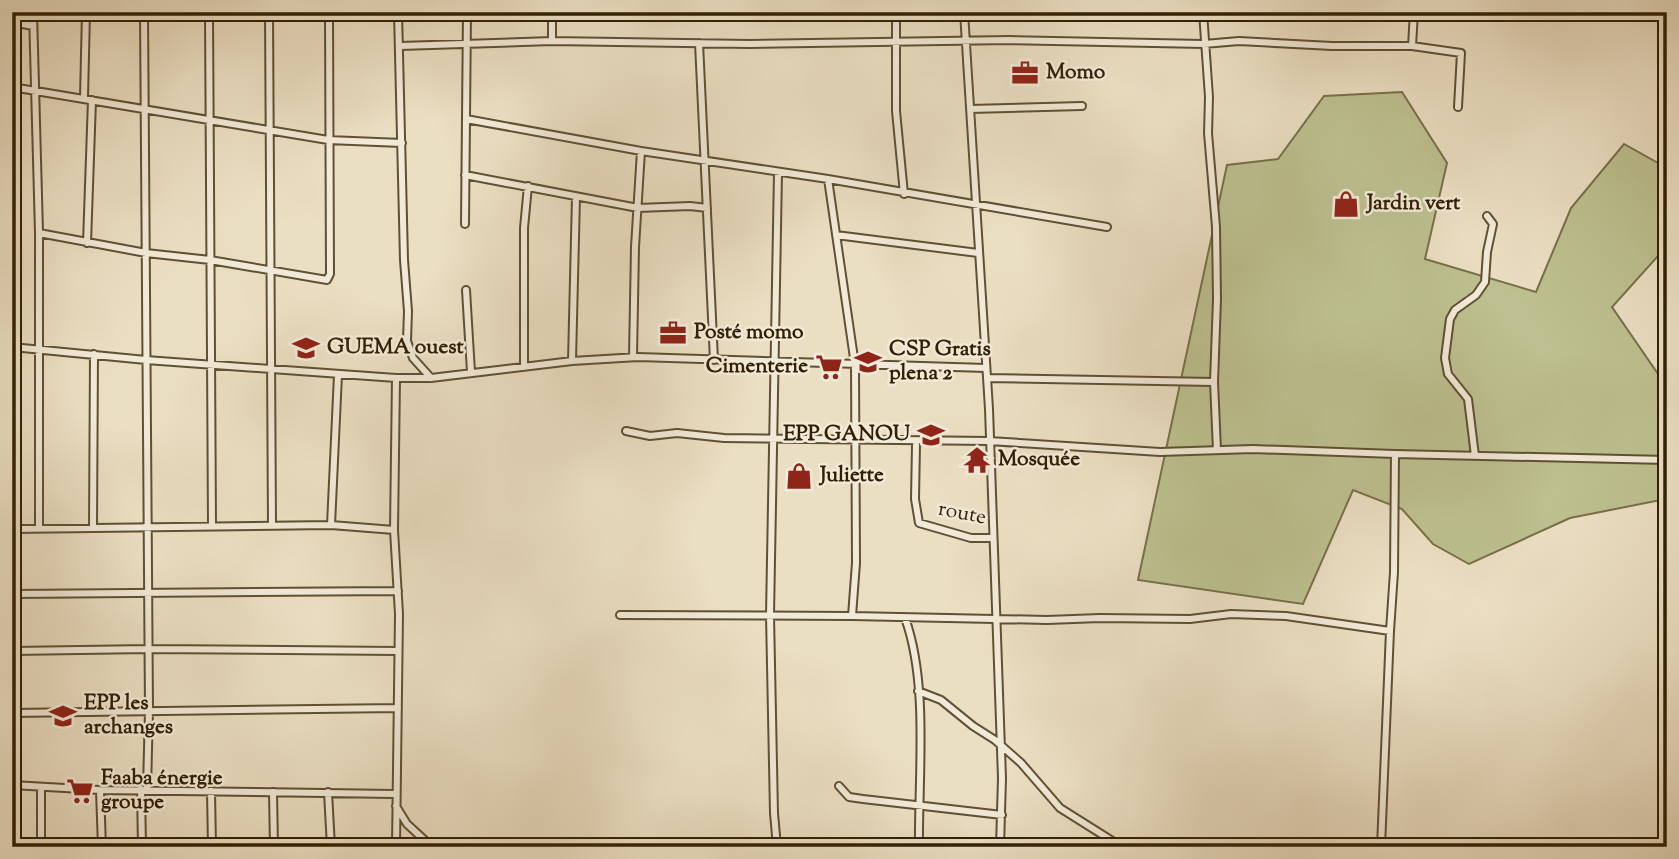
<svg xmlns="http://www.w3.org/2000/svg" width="1679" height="859" font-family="'Sorts Mill Goudy',serif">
  <rect width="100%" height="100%" fill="#ebdfc3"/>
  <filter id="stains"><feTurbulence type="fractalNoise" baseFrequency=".00286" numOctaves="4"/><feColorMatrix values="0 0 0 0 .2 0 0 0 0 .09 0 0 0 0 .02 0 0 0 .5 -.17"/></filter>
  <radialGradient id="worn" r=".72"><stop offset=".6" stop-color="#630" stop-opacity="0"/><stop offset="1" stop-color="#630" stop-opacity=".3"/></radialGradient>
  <path fill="#bdc090" stroke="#78704a" stroke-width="2" d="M 1402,92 L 1447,163 L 1425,259 L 1536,292 L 1571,208 L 1624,144 L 1667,168 L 1667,246 L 1612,307 L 1667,387 L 1666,499 L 1570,518 L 1469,564 L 1433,544 L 1402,509 L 1353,490 L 1303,604 L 1138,580 L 1227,165 L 1278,159 L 1324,96 Z"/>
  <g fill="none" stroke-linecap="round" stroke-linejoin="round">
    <defs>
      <path id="street" d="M 33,12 L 39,233 L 39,528
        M 144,12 L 149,710 L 147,789
        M 209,12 L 212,525
        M 269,12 L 272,525
        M 398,12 L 404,260 L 408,311 L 407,341 L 413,358 L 431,378
        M 552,12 L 552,41
        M 896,12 L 896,111 L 904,194
        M 964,12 L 989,409 L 1002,778 L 1000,847
        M 1203,12 L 1209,97 L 1208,133 L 1216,227 L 1217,299 L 1214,382 L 1217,450
        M 12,22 L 33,26
        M 699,43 L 714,360
        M 400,46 L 552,41 L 750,44 L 1009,40 L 1204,44 L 1239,41 L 1332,46 L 1412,46 L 1461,53 L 1458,107
        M 1412,46 L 1414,12
        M 12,87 L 328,140 L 402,143
        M 84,97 L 86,12
        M 970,109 L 1082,106
        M 466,119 L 641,151 L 828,179 L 1107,227
        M 465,175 L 638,208 L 690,206 L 707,208
        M 828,179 L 855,365 L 856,563 L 852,616
        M 465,224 L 467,12
        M 39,233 L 146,253 L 210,260 L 327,280 L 330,274 L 329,12
        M 836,235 L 978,253
        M 87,243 L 92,100
        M 466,290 L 471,372
        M 12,347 L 146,360 L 396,378 L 431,378 L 572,361 L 638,357 L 986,368
        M 633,357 L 635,247 L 641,151
        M 572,361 L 576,197
        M 524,367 L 524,228 L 528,186
        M 987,378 L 1214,382
        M 626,431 L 650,436 L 677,433 L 724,438 L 989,441 L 1160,452 L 1253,449 L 1395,454 L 1667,460
        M 916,445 L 915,499 L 919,523 L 971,538 L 993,538
        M 1475,456 L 1468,399 L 1448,374 L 1445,358 L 1450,319 L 1455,310 L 1476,295 L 1485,282 L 1487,252 L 1493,224 L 1487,216
        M 331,525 L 338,375
        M 93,527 L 94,354
        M 12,529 L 331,525 L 394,530
        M 12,594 L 398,591
        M 620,615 L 852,616 L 1047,620 L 1100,618 L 1190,619 L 1231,614 L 1286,616 L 1390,631 L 1394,572 L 1395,454
        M 905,618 C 929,684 918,777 919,847
        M 12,651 L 149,649 L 398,651
        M 918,691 L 941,700 L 973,726 L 995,740 L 1021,763 L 1060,808 L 1122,847
        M 12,713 L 398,708
        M 12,785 L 100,790 L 395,794
        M 839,786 L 849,797 L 863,799 L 1002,815
        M 141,789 L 142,847
        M 100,790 L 102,847
        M 211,791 L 212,847
        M 273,792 L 274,847
        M 328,792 L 331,847
        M 396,806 L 407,824 L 432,847
        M 41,847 L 41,787
        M 396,847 L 399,614 L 394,530 L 396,378
        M 777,847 L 774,813 L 770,615 L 778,173
        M 1381,847 L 1390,631"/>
    </defs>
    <use href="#street" stroke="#605034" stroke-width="10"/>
    <use href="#street" stroke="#f2ead8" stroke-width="6"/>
  </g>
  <defs>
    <symbol id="office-bare" viewBox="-9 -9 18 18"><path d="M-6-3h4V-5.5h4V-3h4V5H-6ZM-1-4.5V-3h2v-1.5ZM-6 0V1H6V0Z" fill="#8f2418" stroke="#f2ead8" stroke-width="2.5" paint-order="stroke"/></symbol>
    <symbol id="shop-bare" viewBox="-9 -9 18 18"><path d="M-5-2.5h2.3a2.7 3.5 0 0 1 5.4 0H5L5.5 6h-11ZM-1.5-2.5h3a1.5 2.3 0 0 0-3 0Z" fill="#8f2418" stroke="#f2ead8" stroke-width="2.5" paint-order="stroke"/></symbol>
    <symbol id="school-bare" viewBox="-9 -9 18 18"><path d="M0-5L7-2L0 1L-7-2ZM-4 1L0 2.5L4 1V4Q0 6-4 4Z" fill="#8f2418" stroke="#f2ead8" stroke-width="2.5" paint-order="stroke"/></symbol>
    <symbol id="supermarket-bare" viewBox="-9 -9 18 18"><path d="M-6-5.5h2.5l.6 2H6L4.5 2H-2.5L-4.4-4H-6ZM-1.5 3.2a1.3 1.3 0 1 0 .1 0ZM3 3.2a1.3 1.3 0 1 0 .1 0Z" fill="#8f2418" stroke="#f2ead8" stroke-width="2.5" paint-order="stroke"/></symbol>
    <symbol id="temple-bare" viewBox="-9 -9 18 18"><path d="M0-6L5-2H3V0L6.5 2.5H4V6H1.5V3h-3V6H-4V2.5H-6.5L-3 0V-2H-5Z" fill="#8f2418" stroke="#f2ead8" stroke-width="2.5" paint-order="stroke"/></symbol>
  </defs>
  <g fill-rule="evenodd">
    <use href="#office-bare" x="1006" y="54" width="38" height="38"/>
    <use href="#shop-bare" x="1327" y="185" width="38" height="38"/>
    <use href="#office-bare" x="654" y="314" width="38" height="38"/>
    <use href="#school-bare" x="287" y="329" width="38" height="38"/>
    <use href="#school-bare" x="849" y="343" width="38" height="38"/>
    <use href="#supermarket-bare" x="810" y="348" width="38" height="38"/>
    <use href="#school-bare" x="912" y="416" width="38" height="38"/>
    <use href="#temple-bare" x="958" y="441" width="38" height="38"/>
    <use href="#shop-bare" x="780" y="457" width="38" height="38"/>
    <use href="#school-bare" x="44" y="697" width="38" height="38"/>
    <use href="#supermarket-bare" x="61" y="772" width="38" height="38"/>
  </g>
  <g text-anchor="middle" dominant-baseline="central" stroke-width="5" stroke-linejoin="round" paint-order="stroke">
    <g font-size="21" font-weight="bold" fill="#322005" stroke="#f2ead8" text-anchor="start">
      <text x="1046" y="73">Momo</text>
      <text x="1367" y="204">Jardin vert</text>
      <text x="694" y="333">Posté momo</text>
      <text x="327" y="348">GUEMA ouest</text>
      <text x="889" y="350">CSP Gratis<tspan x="889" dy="24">plena 2</tspan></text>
      <text x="808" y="367" text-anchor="end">Cimenterie</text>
      <text x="910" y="435" text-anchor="end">EPP GANOU</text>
      <text x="998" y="460">Mosquée</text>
      <text x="820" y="476">Juliette</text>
      <text x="84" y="704">EPP les<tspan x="84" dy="24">archanges</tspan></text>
      <text x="101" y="779">Faaba énergie<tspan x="101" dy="24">groupe</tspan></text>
    </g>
    <g font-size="21" fill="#322005" stroke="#f2ead8">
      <text transform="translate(962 514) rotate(11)">route</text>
    </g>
  </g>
  <rect width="1679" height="859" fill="none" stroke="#ebdfc3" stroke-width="42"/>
  <rect x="14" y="14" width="1651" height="831" fill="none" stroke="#322005" stroke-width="3.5"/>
  <rect x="21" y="21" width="1637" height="817" fill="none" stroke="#322005" stroke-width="2"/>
  <rect width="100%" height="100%" filter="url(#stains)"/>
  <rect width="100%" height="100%" fill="url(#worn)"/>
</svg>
